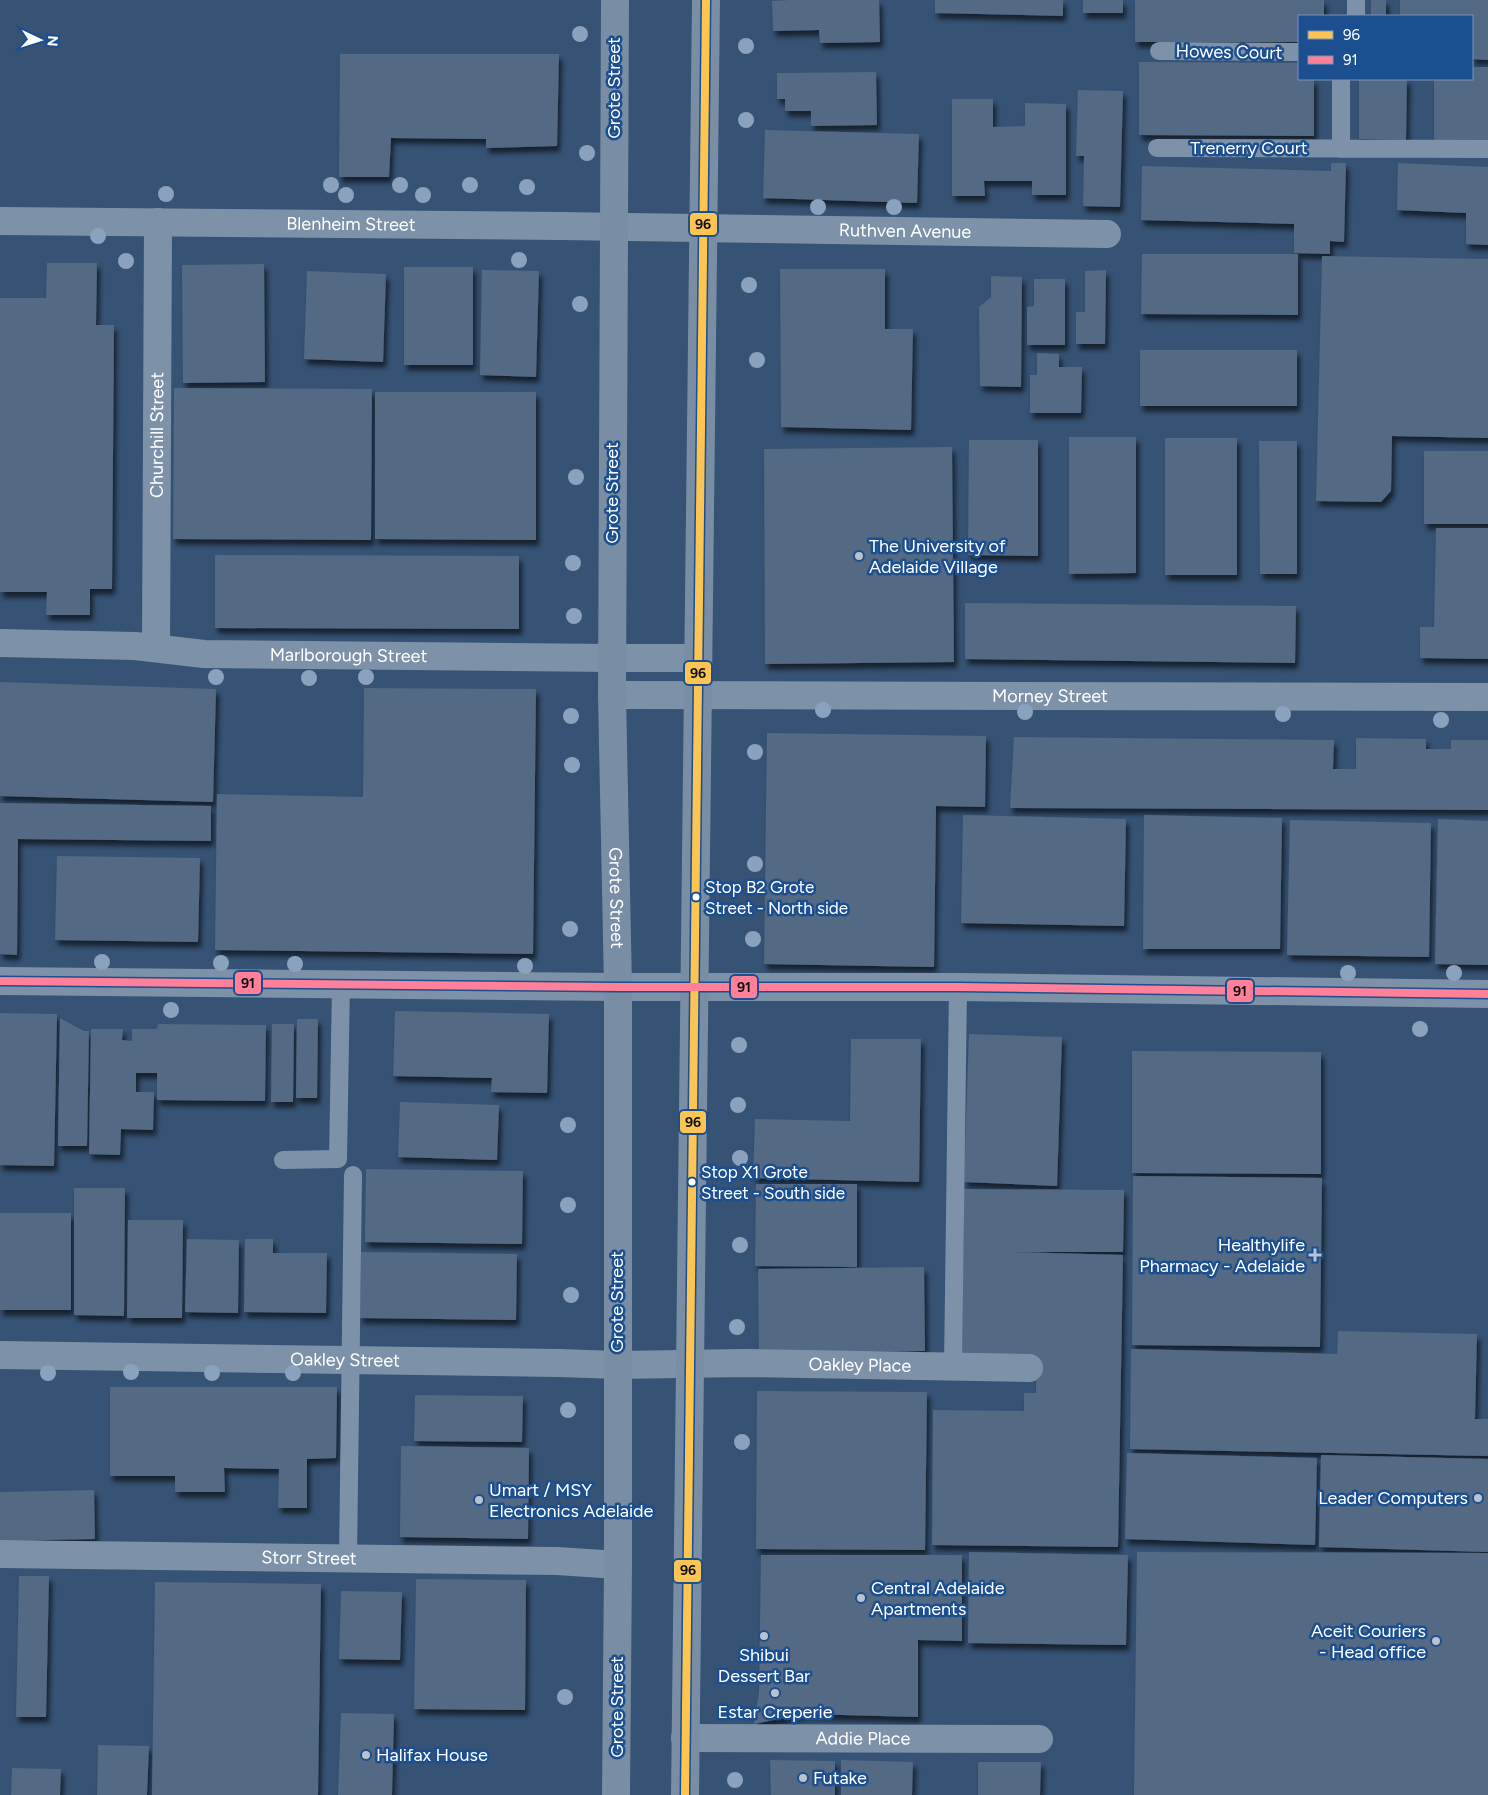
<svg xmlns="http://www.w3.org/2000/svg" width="1488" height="1795" font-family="Figtree,sans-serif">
  <defs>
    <filter id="shadow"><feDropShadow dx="3" dy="5.5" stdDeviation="2.5" flood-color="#0009"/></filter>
  </defs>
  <rect width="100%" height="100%" fill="#365274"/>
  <path fill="#526984" filter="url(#shadow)" d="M 789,0 L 879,0 L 880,42 L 820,43 L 819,30 L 773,31 L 772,1 Z
    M 935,0 L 1063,0 L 1063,16 L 935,13 Z
    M 1083,0 L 1123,0 L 1123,13 L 1083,13 Z
    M 1135,0 L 1324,0 L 1324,16 L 1299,16 L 1299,42 L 1135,42 Z
    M 1371,0 L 1386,0 L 1386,16 L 1371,16 Z
    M 1400,0 L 1488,0 L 1488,60 L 1472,59 L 1472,16 L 1400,16 Z
    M 340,54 L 559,54 L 557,146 L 486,148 L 486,139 L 391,138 L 389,177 L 339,177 Z
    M 1139,62 L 1299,63 L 1299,79 L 1314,79 L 1314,136 L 1139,135 Z
    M 1472,67 L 1488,67 L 1488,140 L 1434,140 L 1434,79 L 1472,79 Z
    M 876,72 L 877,125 L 811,126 L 811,111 L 785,111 L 785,99 L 777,99 L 777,73 Z
    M 1359,79 L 1407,79 L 1406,140 L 1359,139 Z
    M 1078,90 L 1123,91 L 1120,207 L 1083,206 L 1084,156 L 1076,156 Z
    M 952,99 L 993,99 L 993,127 L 1025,126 L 1025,103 L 1066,104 L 1066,195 L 1032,195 L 1032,181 L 984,181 L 985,196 L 952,196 Z
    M 765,130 L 919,134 L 917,203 L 763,198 Z
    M 1331,163 L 1346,163 L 1344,242 L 1330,241 L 1330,254 L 1294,253 L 1294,224 L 1141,220 L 1142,166 L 1331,171 Z
    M 1398,163 L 1488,167 L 1488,245 L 1466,244 L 1466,213 L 1397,210 Z
    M 1142,254 L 1298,254 L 1298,315 L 1141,314 Z
    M 1322,256 L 1488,259 L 1488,438 L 1392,436 L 1391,491 L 1381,502 L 1316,501 Z
    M 47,263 L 97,263 L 96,325 L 114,325 L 112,589 L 90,589 L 90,615 L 46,615 L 47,592 L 0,592 L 0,298 L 46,298 Z
    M 264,264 L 265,382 L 183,383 L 182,265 Z
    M 404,267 L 473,267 L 473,365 L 404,365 Z
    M 780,269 L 885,269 L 885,329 L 913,329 L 911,430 L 781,427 Z
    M 482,270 L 539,271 L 536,377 L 480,375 Z
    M 1106,270 L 1105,344 L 1076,344 L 1076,312 L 1085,312 L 1085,271 Z
    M 307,271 L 386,274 L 383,362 L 304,359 Z
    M 991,276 L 1022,277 L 1021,387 L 980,386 L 979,307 L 991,297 Z
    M 1034,279 L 1065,279 L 1065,345 L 1027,345 L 1027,307 L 1034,306 Z
    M 1140,350 L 1297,350 L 1297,406 L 1140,406 Z
    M 1037,353 L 1059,354 L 1059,367 L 1082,367 L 1081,413 L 1030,413 L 1030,375 L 1037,375 Z
    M 174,388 L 372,389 L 371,540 L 173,539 Z
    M 375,392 L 536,392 L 536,540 L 375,539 Z
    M 1069,437 L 1136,437 L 1136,573 L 1069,574 Z
    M 1165,438 L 1237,438 L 1237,575 L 1165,575 Z
    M 969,440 L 1038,440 L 1038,556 L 968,555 Z
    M 1259,441 L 1297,441 L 1297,574 L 1260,574 Z
    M 952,447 L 954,662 L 765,664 L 764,449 Z
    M 1424,451 L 1488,451 L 1488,524 L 1424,524 Z
    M 1436,528 L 1488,528 L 1488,659 L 1420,658 L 1420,627 L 1434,627 Z
    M 215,555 L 519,556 L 519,629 L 215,628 Z
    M 965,603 L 1296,606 L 1295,663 L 965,659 Z
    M 0,682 L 216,689 L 213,802 L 0,796 Z
    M 364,688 L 536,689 L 533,954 L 215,950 L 217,794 L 363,797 Z
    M 767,733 L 986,736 L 985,807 L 936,806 L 934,967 L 764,964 Z
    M 1014,737 L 1334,740 L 1333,769 L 1356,769 L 1356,738 L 1426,739 L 1426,749 L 1451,749 L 1451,740 L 1488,740 L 1488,810 L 1010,808 Z
    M 0,803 L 211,806 L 211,841 L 18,839 L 17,955 L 0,954 Z
    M 963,815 L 1126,819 L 1124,926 L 961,923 Z
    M 1144,815 L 1282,818 L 1280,949 L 1143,949 Z
    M 1438,819 L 1488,821 L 1488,965 L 1435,964 Z
    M 1290,820 L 1431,823 L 1429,957 L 1287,955 Z
    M 57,856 L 200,858 L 198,942 L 55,940 Z
    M 395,1011 L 549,1014 L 547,1093 L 491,1092 L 492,1078 L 393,1076 Z
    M 0,1013 L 57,1014 L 54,1166 L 0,1165 Z
    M 60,1018 L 84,1031 L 89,1031 L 87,1146 L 58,1146 Z
    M 297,1019 L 318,1019 L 317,1098 L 296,1098 Z
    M 158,1024 L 266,1025 L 265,1101 L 157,1100 L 157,1073 L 136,1073 L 136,1092 L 154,1092 L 153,1130 L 121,1129 L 120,1155 L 89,1154 L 91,1029 L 123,1029 L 122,1040 L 132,1041 L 132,1029 L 157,1029 Z
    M 272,1024 L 294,1024 L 293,1102 L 271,1102 Z
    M 969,1034 L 1062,1037 L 1057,1186 L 964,1182 Z
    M 851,1039 L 921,1039 L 919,1182 L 753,1178 L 755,1119 L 850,1121 Z
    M 1132,1051 L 1321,1052 L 1321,1174 L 1132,1173 Z
    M 400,1102 L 499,1105 L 497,1160 L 398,1157 Z
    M 366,1169 L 523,1171 L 522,1244 L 365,1242 Z
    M 1133,1176 L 1322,1178 L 1320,1347 L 1132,1345 Z
    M 756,1184 L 857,1184 L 857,1267 L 755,1266 Z
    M 74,1188 L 125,1188 L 124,1316 L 74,1315 Z
    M 964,1189 L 1124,1190 L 1123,1252 L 1014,1252 L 1123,1255 L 1118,1547 L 932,1545 L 933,1410 L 1024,1411 L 1024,1393 L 1036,1393 L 1036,1357 L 962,1356 Z
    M 0,1213 L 71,1213 L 71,1310 L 0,1310 Z
    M 128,1220 L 183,1220 L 182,1318 L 127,1318 Z
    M 187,1239 L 239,1240 L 238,1313 L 185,1312 Z
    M 245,1239 L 273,1239 L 273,1253 L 327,1253 L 326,1313 L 244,1312 Z
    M 361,1252 L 517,1254 L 516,1320 L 360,1318 Z
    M 924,1267 L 925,1351 L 759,1353 L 758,1269 Z
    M 1338,1331 L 1477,1334 L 1475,1419 L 1488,1419 L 1488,1456 L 1130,1449 L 1131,1349 L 1337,1354 Z
    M 110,1387 L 337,1387 L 336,1458 L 307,1459 L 307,1508 L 278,1508 L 279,1469 L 224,1468 L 225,1492 L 175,1492 L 175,1476 L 110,1476 Z
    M 757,1391 L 927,1392 L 925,1550 L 756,1549 Z
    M 415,1395 L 523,1396 L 522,1442 L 414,1441 Z
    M 401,1446 L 529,1448 L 528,1539 L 400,1537 Z
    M 1127,1453 L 1317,1458 L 1315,1545 L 1125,1539 Z
    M 1321,1455 L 1488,1459 L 1488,1552 L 1319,1547 Z
    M 94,1490 L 95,1539 L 0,1541 L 0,1492 Z
    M 969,1552 L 1128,1555 L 1126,1645 L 968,1643 Z
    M 1137,1552 L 1488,1553 L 1488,1795 L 1134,1795 Z
    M 761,1555 L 962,1555 L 962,1641 L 918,1640 L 918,1717 L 804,1714 L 754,1724 L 759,1692 Z
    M 19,1576 L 49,1576 L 46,1717 L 16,1717 Z
    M 416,1579 L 526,1580 L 525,1710 L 414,1709 Z
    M 155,1582 L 321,1584 L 318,1795 L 152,1795 Z
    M 341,1591 L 402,1592 L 400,1660 L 339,1659 Z
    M 341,1713 L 394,1714 L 392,1795 L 338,1795 Z
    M 98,1745 L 149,1746 L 147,1795 L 97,1795 Z
    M 770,1760 L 835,1761 L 835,1795 L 771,1795 Z
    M 841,1760 L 913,1762 L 912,1795 L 841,1795 Z
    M 978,1762 L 1041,1762 L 1040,1795 L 978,1795 Z
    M 12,1768 L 61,1769 L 60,1795 L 11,1795 Z"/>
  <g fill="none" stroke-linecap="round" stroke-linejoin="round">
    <path stroke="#7d92a8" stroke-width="18" d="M 1356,0 L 1356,16
      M 1159,51 L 1299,52
      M 1157,148 L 1488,149
      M 1341,149 L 1341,79
      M 283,1160 L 338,1159 L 341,984
      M 953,1367 L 958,987
      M 348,1559 L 353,1175"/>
    <g stroke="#7d92a8" stroke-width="28">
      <path id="s1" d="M 0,221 L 561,226 L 1107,234"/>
      <path id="s2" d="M 0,643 L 135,646 L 204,654 L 612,658 L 698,658"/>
      <path id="s3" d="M 156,647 L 158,222"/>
      <path id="s4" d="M 612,695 L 1488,697"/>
      <path d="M 0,981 L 618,987 L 958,987 L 1488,994"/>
      <path id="s5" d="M 0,1355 L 559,1363 L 617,1365 L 744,1363 L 1029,1368"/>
      <path id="s6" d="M 0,1554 L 557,1561 L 618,1565"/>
      <path id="s7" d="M 685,1738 L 1039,1739"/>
    </g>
    <g stroke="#798da4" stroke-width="28">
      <path id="s8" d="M 615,0 L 612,695 L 618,987 L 618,1565 L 616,1795"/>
      <path d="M 685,1795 L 706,0"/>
    </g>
    <defs>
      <path id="bus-1" d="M 685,1795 L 706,0"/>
      <path id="bus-2" d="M 0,981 L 618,987 L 958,987 L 1488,994"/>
    </defs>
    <use href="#bus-1" stroke="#1b4f8f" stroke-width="11"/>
    <use href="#bus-2" stroke="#1b4f8f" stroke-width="11"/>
    <use href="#bus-1" stroke="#fcc553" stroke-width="8"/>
    <use href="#bus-2" stroke="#ff8098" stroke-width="8"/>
  </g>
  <g fill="#8aa2be">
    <circle cx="580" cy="34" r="8"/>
    <circle cx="746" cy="46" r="8"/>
    <circle cx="746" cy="120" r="8"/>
    <circle cx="587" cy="153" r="8"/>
    <circle cx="331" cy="185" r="8"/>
    <circle cx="400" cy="185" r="8"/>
    <circle cx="470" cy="185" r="8"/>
    <circle cx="527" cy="187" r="8"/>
    <circle cx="166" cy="194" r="8"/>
    <circle cx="346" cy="195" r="8"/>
    <circle cx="423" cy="195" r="8"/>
    <circle cx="818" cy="207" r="8"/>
    <circle cx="894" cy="207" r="8"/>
    <circle cx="98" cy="236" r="8"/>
    <circle cx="519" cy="260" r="8"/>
    <circle cx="126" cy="261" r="8"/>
    <circle cx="749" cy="285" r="8"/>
    <circle cx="580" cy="304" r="8"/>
    <circle cx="757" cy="360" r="8"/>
    <circle cx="576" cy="477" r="8"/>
    <circle cx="573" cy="563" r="8"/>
    <circle cx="574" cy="616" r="8"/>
    <circle cx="216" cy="677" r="8"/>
    <circle cx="366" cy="677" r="8"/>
    <circle cx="309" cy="678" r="8"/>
    <circle cx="823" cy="710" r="8"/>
    <circle cx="1025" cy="712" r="8"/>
    <circle cx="1283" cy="714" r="8"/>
    <circle cx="571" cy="716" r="8"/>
    <circle cx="1441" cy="720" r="8"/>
    <circle cx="755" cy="752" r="8"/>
    <circle cx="572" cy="765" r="8"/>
    <circle cx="755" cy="864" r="8"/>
    <circle cx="570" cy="929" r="8"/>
    <circle cx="753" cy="939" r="8"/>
    <circle cx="102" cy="962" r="8"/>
    <circle cx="221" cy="963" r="8"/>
    <circle cx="295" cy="964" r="8"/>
    <circle cx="525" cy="966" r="8"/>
    <circle cx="1348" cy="973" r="8"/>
    <circle cx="1454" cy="973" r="8"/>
    <circle cx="171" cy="1010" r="8"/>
    <circle cx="1420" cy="1029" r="8"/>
    <circle cx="739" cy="1045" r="8"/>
    <circle cx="738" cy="1105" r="8"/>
    <circle cx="568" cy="1125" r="8"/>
    <circle cx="740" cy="1158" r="8"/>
    <circle cx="568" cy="1205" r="8"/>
    <circle cx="740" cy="1245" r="8"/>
    <circle cx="571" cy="1295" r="8"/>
    <circle cx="737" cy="1327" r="8"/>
    <circle cx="131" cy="1372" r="8"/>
    <circle cx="48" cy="1373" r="8"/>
    <circle cx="212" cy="1373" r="8"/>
    <circle cx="293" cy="1373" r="8"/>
    <circle cx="568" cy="1410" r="8"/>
    <circle cx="742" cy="1442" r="8"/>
    <circle cx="565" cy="1697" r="8"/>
    <circle cx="735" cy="1780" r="8"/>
  </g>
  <g fill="#b9c2ce" stroke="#1b4f8f" stroke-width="2">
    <circle cx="859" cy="556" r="5"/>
    <path d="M1312.5 1247.5h5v5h5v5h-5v5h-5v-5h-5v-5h5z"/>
    <circle cx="1478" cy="1498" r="5"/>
    <circle cx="479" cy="1500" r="5"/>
    <circle cx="861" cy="1598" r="5"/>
    <circle cx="764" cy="1636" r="5"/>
    <circle cx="1436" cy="1641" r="5"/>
    <circle cx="775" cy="1693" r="5"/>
    <circle cx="366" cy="1755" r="5"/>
    <circle cx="803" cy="1778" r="5"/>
  </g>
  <g fill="#fff" stroke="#1b4f8f" stroke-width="2">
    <circle cx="696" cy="897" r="4.5"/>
    <circle cx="692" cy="1182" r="4.5"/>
  </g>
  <g text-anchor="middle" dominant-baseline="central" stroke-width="5" stroke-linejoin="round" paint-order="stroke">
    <g font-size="17" fill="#fff" stroke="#1b4f8f" text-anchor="start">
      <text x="705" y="887">Stop B2 Grote<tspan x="705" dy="21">Street - North side</tspan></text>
      <text x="701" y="1172">Stop X1 Grote<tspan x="701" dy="21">Street - South side</tspan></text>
    </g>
    <g font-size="18" fill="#fff" stroke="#1b4f8f">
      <text transform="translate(1229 52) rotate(1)">Howes Court</text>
      <text transform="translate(614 88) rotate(-90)">Grote Street</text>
      <text x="1249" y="148">Trenerry Court</text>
      <text stroke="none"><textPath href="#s1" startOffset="351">Blenheim Street</textPath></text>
      <text stroke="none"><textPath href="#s1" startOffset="905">Ruthven Avenue</textPath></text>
      <text stroke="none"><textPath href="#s3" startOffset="212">Churchill Street</textPath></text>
      <text transform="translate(612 493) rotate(-90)">Grote Street</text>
      <text stroke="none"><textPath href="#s2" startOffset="349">Marlborough Street</textPath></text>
      <text stroke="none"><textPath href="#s4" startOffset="438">Morney Street</textPath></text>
      <text stroke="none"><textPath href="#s8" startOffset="898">Grote Street</textPath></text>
      <text transform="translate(617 1302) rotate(-90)">Grote Street</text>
      <text stroke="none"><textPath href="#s5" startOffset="345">Oakley Street</textPath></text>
      <text stroke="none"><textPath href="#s5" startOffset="860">Oakley Place</textPath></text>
      <text stroke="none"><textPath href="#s6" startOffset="309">Storr Street</textPath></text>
      <text transform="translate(617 1707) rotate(-90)">Grote Street</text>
      <text stroke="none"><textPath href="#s7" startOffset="178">Addie Place</textPath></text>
    </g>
    <g font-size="18" fill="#fff" stroke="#1b4f8f" text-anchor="start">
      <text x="869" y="546">The University of<tspan x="869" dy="21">Adelaide Village</tspan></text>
      <text x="1305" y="1245" text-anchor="end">Healthylife<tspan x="1305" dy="21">Pharmacy - Adelaide</tspan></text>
      <text x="489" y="1490">Umart / MSY<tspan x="489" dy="21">Electronics Adelaide</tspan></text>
      <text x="1468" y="1498" text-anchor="end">Leader Computers</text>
      <text x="871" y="1588">Central Adelaide<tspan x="871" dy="21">Apartments</tspan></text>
      <text x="1426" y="1631" text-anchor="end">Aceit Couriers<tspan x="1426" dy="21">- Head office</tspan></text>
      <text x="764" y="1655" text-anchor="middle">Shibui<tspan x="764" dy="21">Dessert Bar</tspan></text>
      <text x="775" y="1712" text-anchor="middle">Estar Creperie</text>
      <text x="376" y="1755">Halifax House</text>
      <text x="813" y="1778">Futake</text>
    </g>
  </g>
  <g stroke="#1b4f8f" stroke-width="2">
    <rect x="689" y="212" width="29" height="24" rx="5" fill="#fcc553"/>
    <rect x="684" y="661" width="28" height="24" rx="5" fill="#fcc553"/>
    <rect x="234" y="971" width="28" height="24" rx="5" fill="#ff8098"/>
    <rect x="730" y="975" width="28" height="24" rx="5" fill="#ff8098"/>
    <rect x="1226" y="979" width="28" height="24" rx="5" fill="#ff8098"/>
    <rect x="679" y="1110" width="28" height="24" rx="5" fill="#fcc553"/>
    <rect x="673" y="1559" width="29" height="24" rx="5" fill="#fcc553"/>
  </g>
  <g font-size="14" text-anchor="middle" font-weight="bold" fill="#111">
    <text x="703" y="229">96</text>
    <text x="698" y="678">96</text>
    <text x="248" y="988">91</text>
    <text x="744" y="992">91</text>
    <text x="1240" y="996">91</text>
    <text x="693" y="1127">96</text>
    <text x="688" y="1575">96</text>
  </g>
  <rect x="1298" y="15" width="175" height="65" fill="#1b4f8f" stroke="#7695bc"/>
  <rect x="1308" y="31" width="25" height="8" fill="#fcc553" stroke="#7695bc"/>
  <text x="1343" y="40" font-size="15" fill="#ffffff">96</text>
  <rect x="1308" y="56" width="25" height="8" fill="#ff8098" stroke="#7695bc"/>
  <text x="1343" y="65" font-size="15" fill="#ffffff">91</text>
  <g transform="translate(40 40) rotate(94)" stroke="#1b4f8f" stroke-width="4" paint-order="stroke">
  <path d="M0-4L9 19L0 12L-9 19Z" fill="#ffffff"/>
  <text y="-8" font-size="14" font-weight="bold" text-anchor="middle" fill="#ffffff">N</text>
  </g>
</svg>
